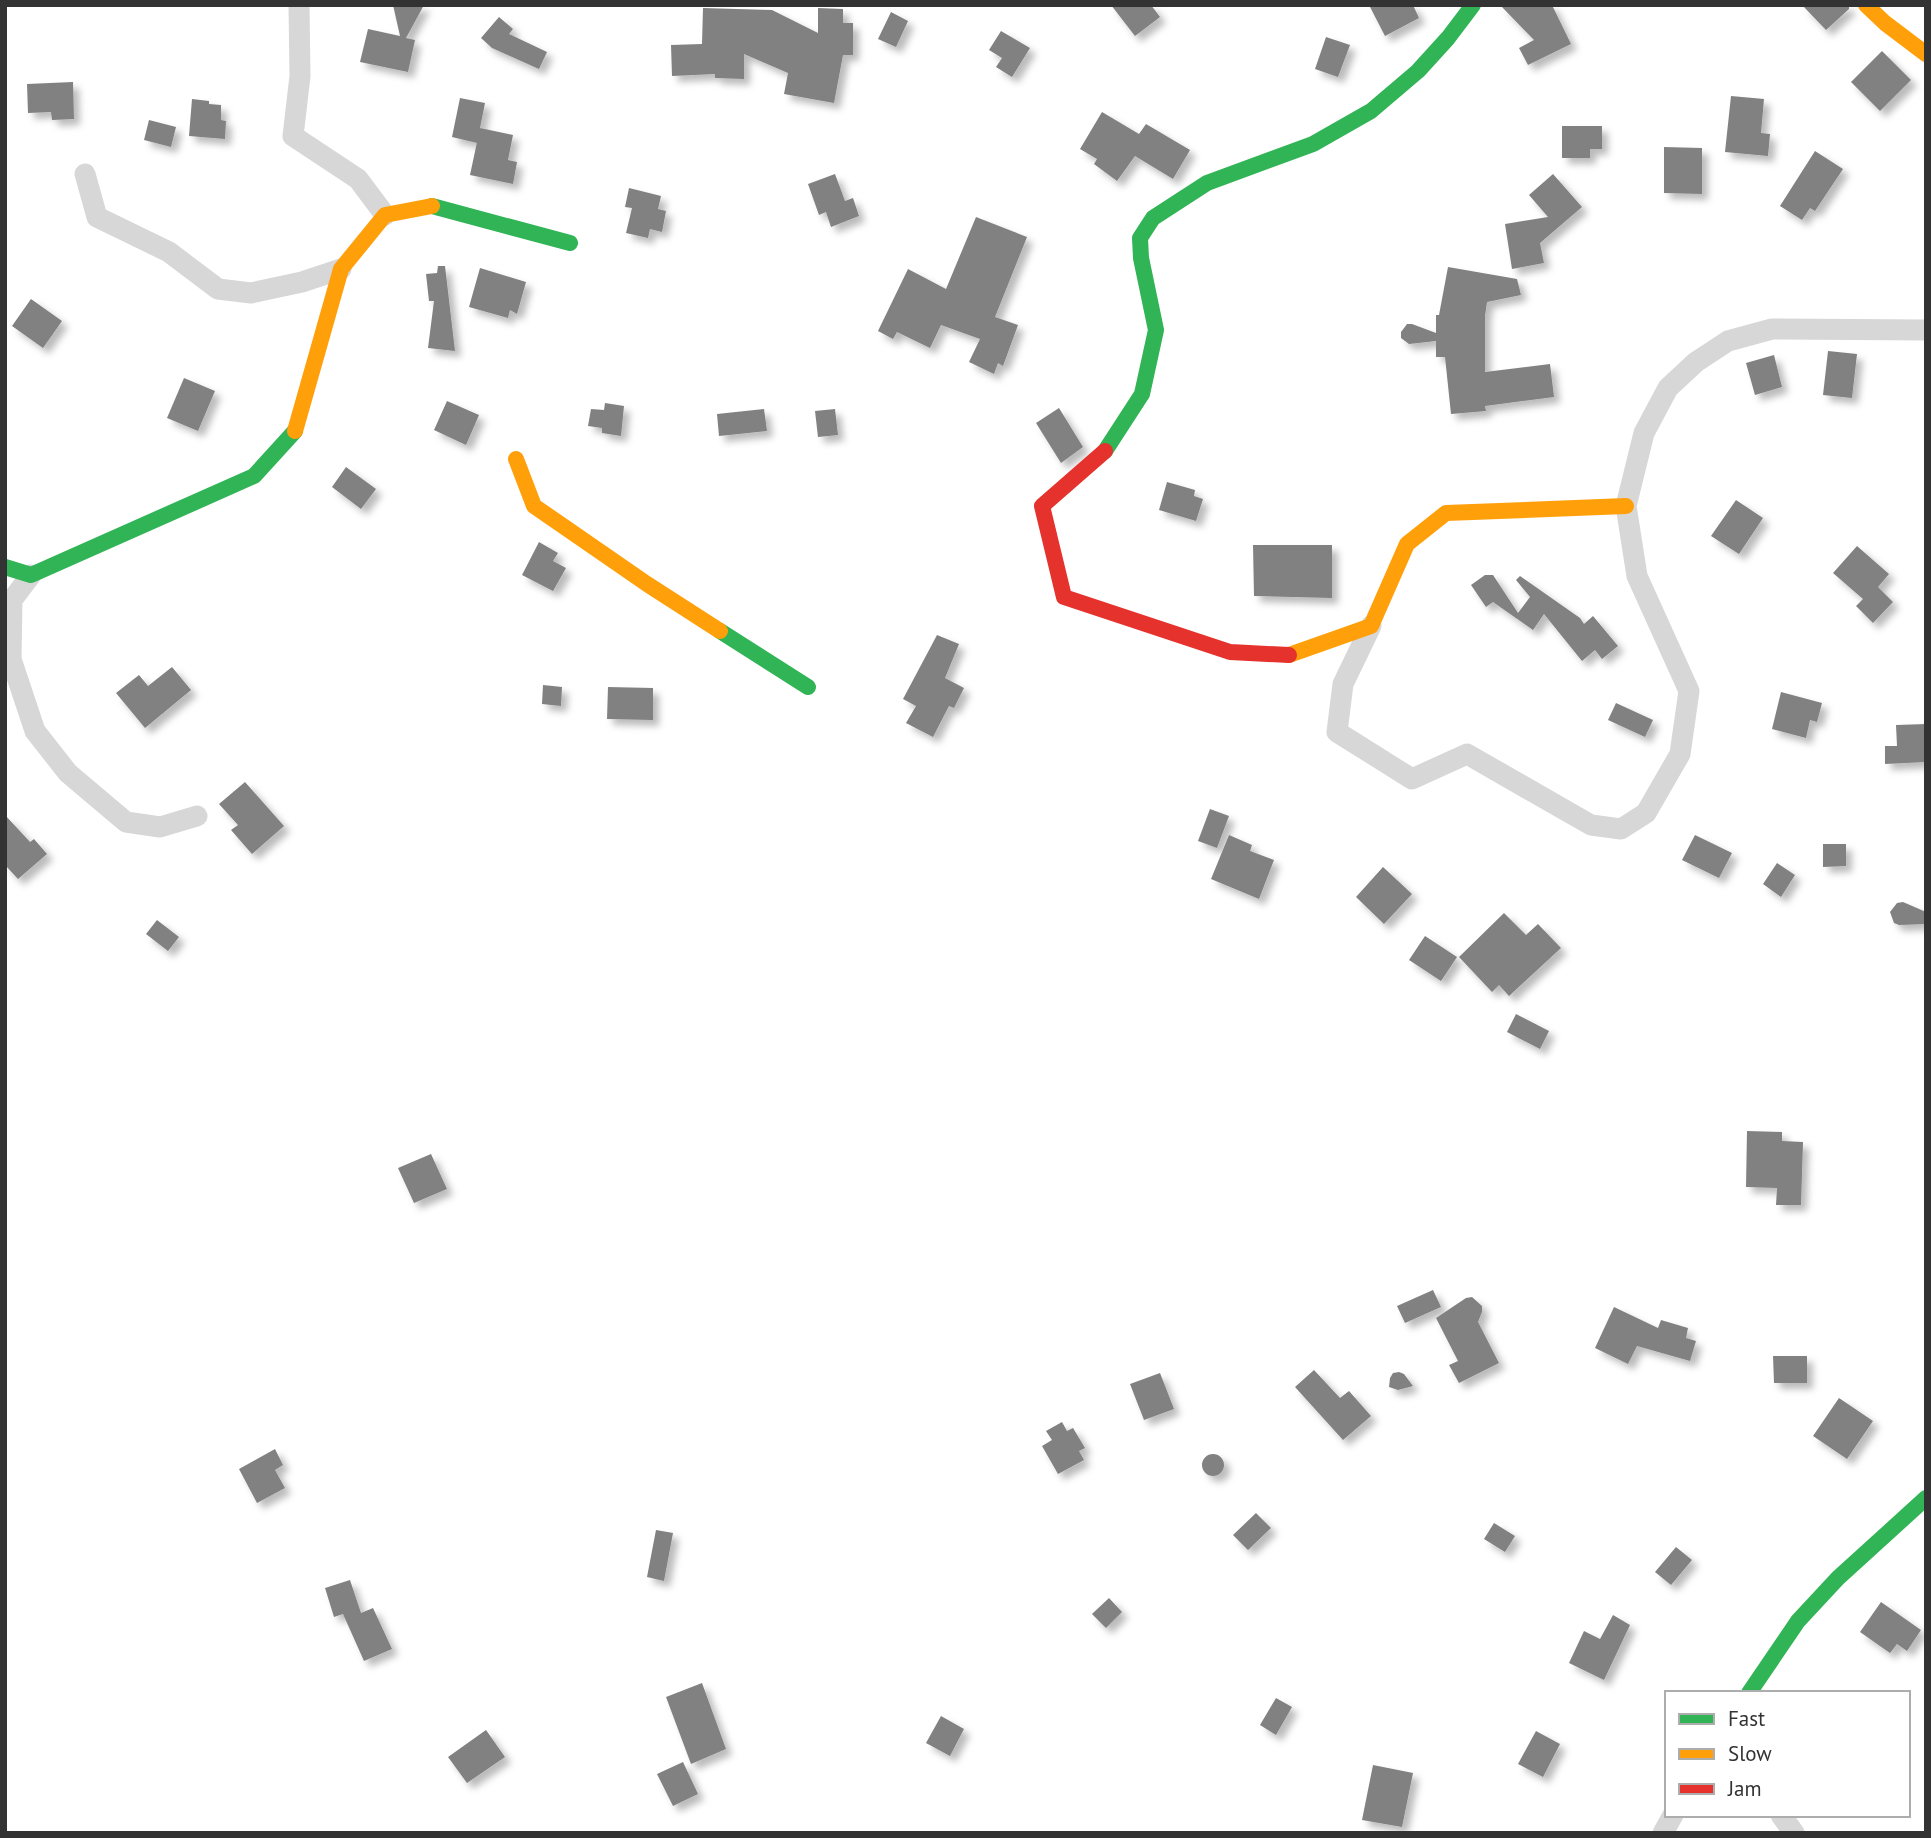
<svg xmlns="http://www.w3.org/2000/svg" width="1931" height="1838" font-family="'PT Sans',sans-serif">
  <defs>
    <filter id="shadow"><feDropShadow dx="6" dy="6" stdDeviation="3.5" flood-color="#0004"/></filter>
  </defs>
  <rect width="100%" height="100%" fill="#fff"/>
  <path fill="#818181" filter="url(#shadow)" d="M 393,5 L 424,5 L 406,38 L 415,40 L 408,72 L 360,62 L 368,29 L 400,36 Z
    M 1111,5 L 1151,5 L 1160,17 L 1135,36 Z
    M 1369,5 L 1413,5 L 1419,18 L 1385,36 Z
    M 1500,5 L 1552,5 L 1571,44 L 1528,65 L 1519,48 L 1534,40 Z
    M 1802,5 L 1849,5 L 1849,9 L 1826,30 Z
    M 703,8 L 772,10 L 818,33 L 818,8 L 843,9 L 843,23 L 853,23 L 853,55 L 843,55 L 834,103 L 784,94 L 788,73 L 744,54 L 744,79 L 715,78 L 715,74 L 672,76 L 671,45 L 702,44 Z
    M 891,12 L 908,21 L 896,47 L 878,39 Z
    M 499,17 L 513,29 L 509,34 L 547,52 L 539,69 L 492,48 L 481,38 Z
    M 1001,31 L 1030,48 L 1012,77 L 996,67 L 1002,58 L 989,50 Z
    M 1326,37 L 1350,45 L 1338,77 L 1315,69 Z
    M 1882,51 L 1911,80 L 1880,111 L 1851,82 Z
    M 73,82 L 74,119 L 52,120 L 51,112 L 28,113 L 27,84 Z
    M 1731,96 L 1764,99 L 1761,133 L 1770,134 L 1768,156 L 1725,152 Z
    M 460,98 L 485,103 L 477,143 L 452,137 Z
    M 192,99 L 209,101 L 209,104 L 221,105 L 221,120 L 226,121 L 225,139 L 189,136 Z
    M 1102,112 L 1139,134 L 1146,124 L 1190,150 L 1173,179 L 1135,156 L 1117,181 L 1094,164 L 1097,159 L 1080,149 Z
    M 149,120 L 176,127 L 171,147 L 144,140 Z
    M 1562,126 L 1602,126 L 1602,149 L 1590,149 L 1590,158 L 1562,158 Z
    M 480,128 L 513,135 L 508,160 L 517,162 L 513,184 L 470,175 Z
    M 1664,147 L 1702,148 L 1702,194 L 1664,193 Z
    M 1815,151 L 1843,169 L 1815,211 L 1810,208 L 1802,220 L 1780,206 Z
    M 835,174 L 845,201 L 853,198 L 859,216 L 831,227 L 826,212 L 819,215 L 808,184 Z
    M 1553,174 L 1582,207 L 1540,243 L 1544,263 L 1512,269 L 1505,224 L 1548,217 L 1529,195 Z
    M 629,188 L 661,196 L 658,209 L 666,211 L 662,232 L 650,229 L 648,238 L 626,233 L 632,208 L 625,207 Z
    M 976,217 L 1027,237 L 995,317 L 1018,325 L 1003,366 L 998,363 L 994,374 L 969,362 L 980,339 L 941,325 L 930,348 L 897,332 L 893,339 L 878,331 L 908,269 L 946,289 Z
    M 438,266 L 445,266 L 455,351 L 428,348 L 434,301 L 429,301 L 426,274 L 437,273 Z
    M 1448,267 L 1517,279 L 1521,295 L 1487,302 L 1485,316 L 1485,372 L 1550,364 L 1554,397 L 1485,406 L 1486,411 L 1451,414 L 1445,357 L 1436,357 L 1436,341 L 1409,344 L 1401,338 L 1401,332 L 1407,324 L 1412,324 L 1436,333 L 1436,315 L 1439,315 Z
    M 480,268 L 526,282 L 517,314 L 510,310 L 508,318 L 469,307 Z
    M 31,299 L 62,321 L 43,348 L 12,326 Z
    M 1828,351 L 1857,354 L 1852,398 L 1823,395 Z
    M 1774,355 L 1782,387 L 1755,395 L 1746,363 Z
    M 184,378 L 215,391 L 198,431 L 167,418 Z
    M 447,401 L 479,415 L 466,445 L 434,430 Z
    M 605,403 L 624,406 L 621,436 L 602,433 L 602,428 L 588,426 L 591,409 L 604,410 Z
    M 1059,408 L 1083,447 L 1061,463 L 1036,423 Z
    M 764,409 L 767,431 L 719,436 L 717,414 Z
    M 835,409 L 838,435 L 818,437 L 815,411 Z
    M 346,467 L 376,489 L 361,509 L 332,487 Z
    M 1167,482 L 1195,490 L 1194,496 L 1203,499 L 1196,521 L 1159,510 Z
    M 1736,500 L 1763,518 L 1739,554 L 1711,536 Z
    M 539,542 L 558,553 L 553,561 L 566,568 L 553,591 L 522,575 Z
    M 1253,545 L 1332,545 L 1332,598 L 1254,596 Z
    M 1857,546 L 1889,574 L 1878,587 L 1893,602 L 1873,623 L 1856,606 L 1863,599 L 1833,573 Z
    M 1485,575 L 1493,575 L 1518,613 L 1530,597 L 1516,580 L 1520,576 L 1580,618 L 1584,624 L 1593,616 L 1618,646 L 1602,659 L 1595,650 L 1582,661 L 1544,614 L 1533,630 L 1493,602 L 1486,607 L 1471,585 Z
    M 937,635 L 959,644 L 945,678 L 964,688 L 954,708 L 949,706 L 933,737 L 906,723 L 916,706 L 903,699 Z
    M 172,667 L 191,690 L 145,728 L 116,693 L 139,675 L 148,686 Z
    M 543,685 L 562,687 L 561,706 L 542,704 Z
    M 608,687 L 653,688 L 653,720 L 607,719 Z
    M 1781,692 L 1822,703 L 1817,722 L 1810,720 L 1806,738 L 1772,729 Z
    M 1616,703 L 1653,720 L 1645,737 L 1608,720 Z
    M 1926,724 L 1926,762 L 1885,764 L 1885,746 L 1897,746 L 1896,725 Z
    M 245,782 L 284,826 L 252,854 L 231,830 L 238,825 L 219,804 Z
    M 1210,809 L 1229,816 L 1217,848 L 1198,841 Z
    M 5,815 L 30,842 L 34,839 L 47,854 L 18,879 L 5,865 Z
    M 1229,835 L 1252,845 L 1250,851 L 1274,860 L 1259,899 L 1211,879 Z
    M 1695,835 L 1732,853 L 1719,878 L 1682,860 Z
    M 1823,844 L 1846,844 L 1846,866 L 1823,867 Z
    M 1777,863 L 1795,875 L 1781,897 L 1763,884 Z
    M 1383,867 L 1412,894 L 1384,924 L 1356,897 Z
    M 1903,902 L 1926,912 L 1926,924 L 1899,925 L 1894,923 L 1890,912 L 1897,903 Z
    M 1504,913 L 1526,935 L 1538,924 L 1561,948 L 1509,996 L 1499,985 L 1492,992 L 1459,957 Z
    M 157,920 L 179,937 L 168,951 L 146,934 Z
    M 1425,936 L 1457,957 L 1441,981 L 1409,960 Z
    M 1516,1014 L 1549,1031 L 1540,1049 L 1507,1032 Z
    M 1747,1131 L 1782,1132 L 1782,1141 L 1803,1142 L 1801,1205 L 1776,1205 L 1777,1188 L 1746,1187 Z
    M 431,1154 L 447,1189 L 414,1203 L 398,1168 Z
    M 1433,1290 L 1441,1307 L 1405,1323 L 1397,1306 Z
    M 1472,1297 L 1482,1306 L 1482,1312 L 1478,1322 L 1499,1363 L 1459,1383 L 1449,1365 L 1458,1361 L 1436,1318 L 1466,1298 Z
    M 1614,1307 L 1658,1328 L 1661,1320 L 1688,1328 L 1686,1338 L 1696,1341 L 1690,1361 L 1637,1346 L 1628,1364 L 1595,1348 Z
    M 1773,1356 L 1807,1356 L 1807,1383 L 1774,1383 Z
    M 1314,1370 L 1340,1398 L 1349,1391 L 1371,1416 L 1343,1440 L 1295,1387 Z
    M 1399,1372 L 1404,1374 L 1413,1386 L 1398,1390 L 1389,1387 L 1390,1378 L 1393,1373 Z
    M 1160,1373 L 1174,1409 L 1144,1420 L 1130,1384 Z
    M 1839,1398 L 1873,1421 L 1847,1459 L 1813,1436 Z
    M 1062,1422 L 1067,1431 L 1073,1428 L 1085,1448 L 1079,1451 L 1084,1460 L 1058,1474 L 1042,1446 L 1052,1440 L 1046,1431 Z
    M 275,1449 L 283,1465 L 275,1470 L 285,1488 L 257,1503 L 239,1469 Z
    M1202 1465a11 11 0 1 1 22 0a11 11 0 1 1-22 0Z
    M 1256,1513 L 1271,1528 L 1248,1550 L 1233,1535 Z
    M 1494,1523 L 1515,1536 L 1505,1552 L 1484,1539 Z
    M 656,1530 L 673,1533 L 664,1581 L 647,1577 Z
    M 1676,1547 L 1692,1560 L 1671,1585 L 1655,1572 Z
    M 350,1580 L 361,1613 L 373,1608 L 392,1649 L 364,1661 L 343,1614 L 334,1617 L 325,1588 Z
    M 1109,1598 L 1122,1612 L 1106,1628 L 1092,1614 Z
    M 1881,1602 L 1921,1630 L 1907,1651 L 1897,1644 L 1890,1653 L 1860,1632 Z
    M 1613,1615 L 1630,1625 L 1604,1680 L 1569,1663 L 1584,1631 L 1600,1639 Z
    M 702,1683 L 726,1749 L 691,1764 L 666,1697 Z
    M 1276,1698 L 1292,1707 L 1276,1735 L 1260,1725 Z
    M 941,1716 L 964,1729 L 950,1756 L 926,1743 Z
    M 486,1730 L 505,1757 L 467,1783 L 448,1757 Z
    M 1536,1731 L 1560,1744 L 1543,1777 L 1518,1764 Z
    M 683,1762 L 698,1794 L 673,1806 L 657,1774 Z
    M 1373,1765 L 1413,1773 L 1402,1827 L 1362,1820 Z"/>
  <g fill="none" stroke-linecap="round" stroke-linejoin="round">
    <path stroke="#d7d7d7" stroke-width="21" d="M 299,5 L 300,76 L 293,136 L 358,179 L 385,215
      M 85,174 L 97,217 L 169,252 L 218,289 L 251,293 L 302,282 L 341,269
      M 31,575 L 12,600 L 11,659 L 35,731 L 68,773 L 126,822 L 160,827 L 197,816
      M 1371,626 L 1343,684 L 1337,732 L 1412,779 L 1467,754 L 1591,825 L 1621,829 L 1646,813 L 1680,754 L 1689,691 L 1637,576 L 1626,506 L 1644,433 L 1668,388 L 1696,362 L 1728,341 L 1772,329 L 1926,330
      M 1781,1815 L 1794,1833
      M 1663,1833 L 1673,1815"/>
    <path stroke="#30b455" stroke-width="16" d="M 432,206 L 570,243
      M 1105,451 L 1142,394 L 1156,330 L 1141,258 L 1140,238 L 1153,218 L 1207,183 L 1313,144 L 1371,111 L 1418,71 L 1448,38 L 1473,5
      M 5,567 L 31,575 L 254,476 L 295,431
      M 720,631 L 808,687
      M 1749,1693 L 1798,1621 L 1838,1578 L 1926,1498"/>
    <path stroke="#ff9f0a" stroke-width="16" d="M 1866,5 L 1885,23 L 1926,54
      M 295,431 L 341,269 L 385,215 L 432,206
      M 516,459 L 534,506 L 647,584 L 720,631
      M 1289,655 L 1371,626 L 1407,544 L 1446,513 L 1626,506"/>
    <path stroke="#e5322d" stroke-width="16" d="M 1105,451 L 1042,506 L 1064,597 L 1230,652 L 1289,655"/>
  </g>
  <rect width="1931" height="1838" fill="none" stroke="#333333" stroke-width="14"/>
  <rect x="1665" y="1691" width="245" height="126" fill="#ffffff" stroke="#adadad" stroke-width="2"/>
  <rect x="1679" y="1714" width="35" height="10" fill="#30b455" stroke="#adadad" stroke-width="2"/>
  <text x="1728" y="1726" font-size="21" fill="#333333">Fast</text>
  <rect x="1679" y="1749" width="35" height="10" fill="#ff9f0a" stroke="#adadad" stroke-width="2"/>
  <text x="1728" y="1761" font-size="21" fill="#333333">Slow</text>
  <rect x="1679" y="1784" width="35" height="10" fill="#e5322d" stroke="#adadad" stroke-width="2"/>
  <text x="1728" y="1796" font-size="21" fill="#333333">Jam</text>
</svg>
